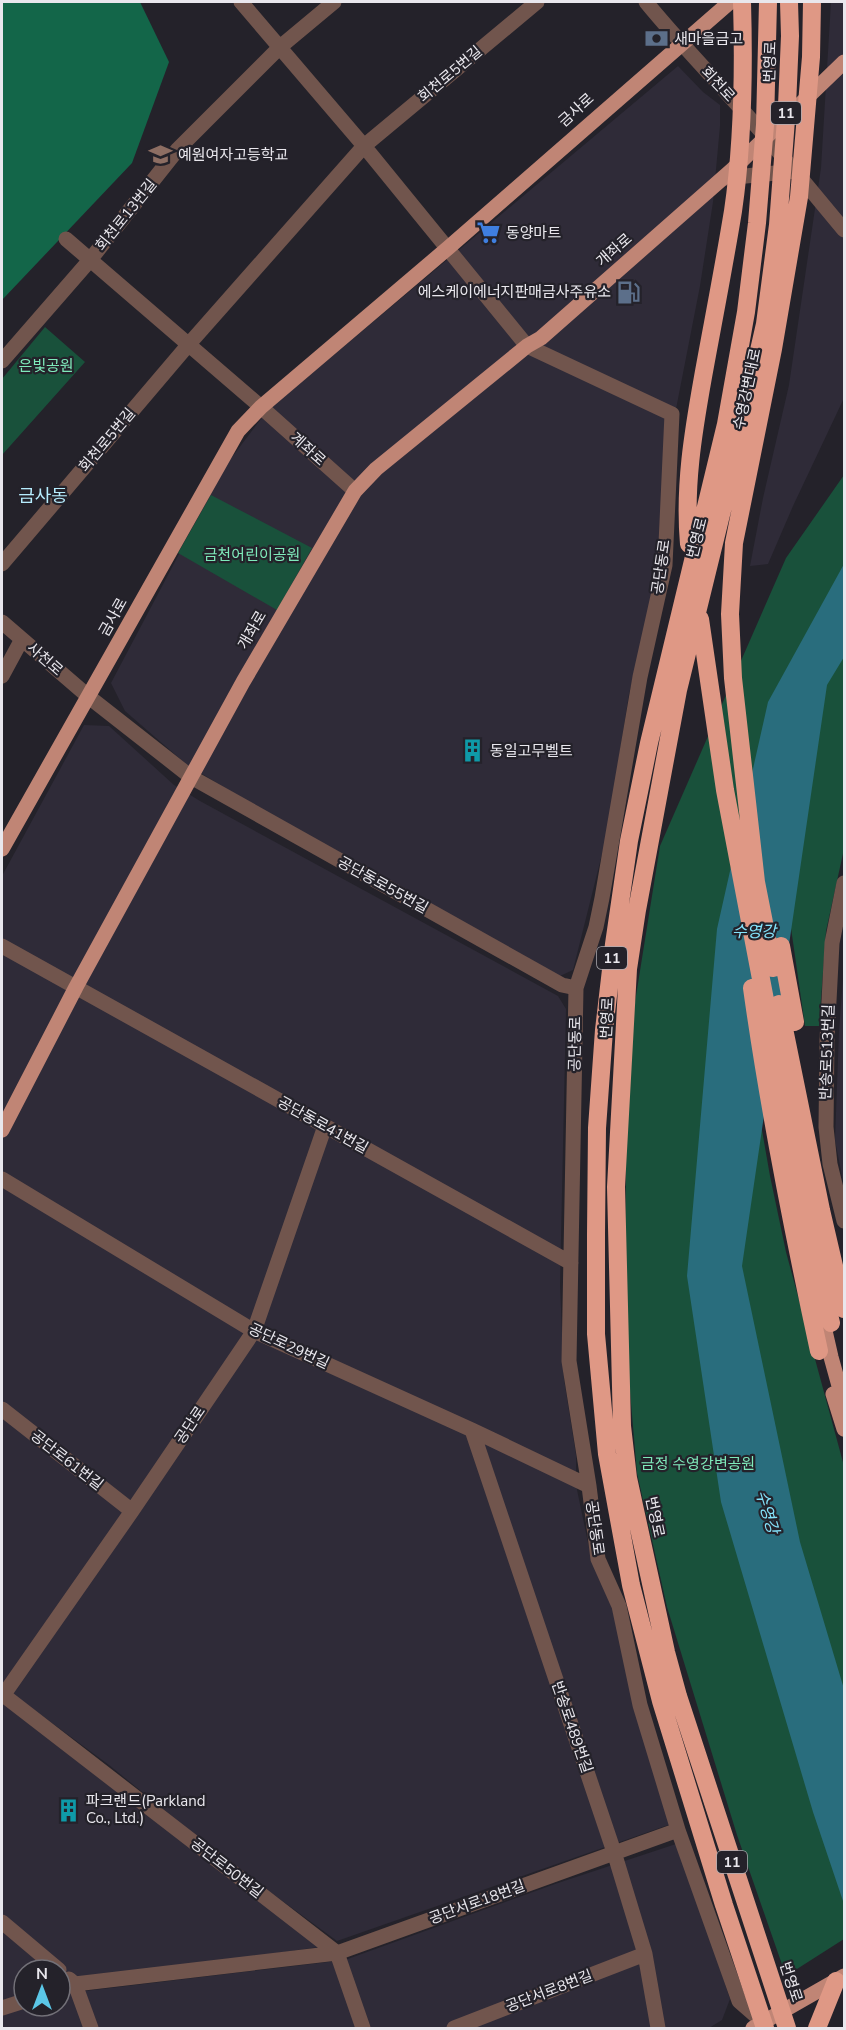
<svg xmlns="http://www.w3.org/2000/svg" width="846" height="2030" font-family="'Nunito Sans','Noto Sans KR',sans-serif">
  <rect width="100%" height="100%" fill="#24222a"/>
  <path fill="#2f2b38" d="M 831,2 L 844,2 L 844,398 L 793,506 L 768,564 L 750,566 L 763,498 L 789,385 L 821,168 Z
    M 678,66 L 703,92 L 720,105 L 720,126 L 713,202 L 700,286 L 676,409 L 658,575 L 629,694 L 607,834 L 573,970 L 560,976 L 225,788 L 186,764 L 125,711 L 111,683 L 226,465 L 267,411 Z
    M 84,725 L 109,726 L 174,785 L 200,801 L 558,996 L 566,1009 L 560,1285 L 564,1379 L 576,1455 L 576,1485 L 592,1562 L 611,1605 L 674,1823 L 337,1941 L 222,1857 L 109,1765 L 18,1698 L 2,1683 L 2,876 Z
    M 844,965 L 844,1186 L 835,1140 L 839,1031 Z
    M 2,1703 L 319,1947 L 60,1984 L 60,1970 L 24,1970 L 24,1995 L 2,2002 Z
    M 679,1843 L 730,1999 L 722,2020 L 709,2028 L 2,2028 L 2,2014 L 25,2006 L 60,2006 L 60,1994 L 345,1960 L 555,1884 Z"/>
  <path fill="#19513b" d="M 45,327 L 85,362 L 2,455 L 2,379 Z
    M 844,475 L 844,849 L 826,931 L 819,1026 L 805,1026 L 780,851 L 752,1073 L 770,1176 L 786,1252 L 844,1466 L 844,1939 L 786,1976 L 737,1835 L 667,1607 L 637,1473 L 626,1345 L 625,1269 L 627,1052 L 660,846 L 786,558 Z
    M 211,495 L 312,548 L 277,610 L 178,553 Z"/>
  <path fill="#136649" d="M 2,2 L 140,2 L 169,62 L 132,163 L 2,300 Z"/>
  <path fill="#296d7d" d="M 844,564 L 844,657 L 827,685 L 742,1266 L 800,1542 L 844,1689 L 844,1904 L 813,1812 L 721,1502 L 687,1276 L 717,929 L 768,702 Z"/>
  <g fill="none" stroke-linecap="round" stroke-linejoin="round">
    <path stroke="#71554d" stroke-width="15" d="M 241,2 L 364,146 L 527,346 L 672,414 L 665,565 L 640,677 L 602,898 L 596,927 L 576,988 L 569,1361 L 589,1486 L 598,1559 L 619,1606 L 640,1705 L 678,1830
      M 646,2 C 691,57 742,106 787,162
      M 726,178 L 795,171 L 844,230
      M 66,239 L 261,407 L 355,491
      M 2,361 L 90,260 L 178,149 L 280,47 L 334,2
      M 2,564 L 189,344 L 364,146 L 537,2
      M 2,622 L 89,697 L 191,777 L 562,985 L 576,988
      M 2,676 L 22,639
      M 844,883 L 832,943 L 827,1040 L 826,1127 L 830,1164 L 844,1221
      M 2,946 L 571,1263
      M 2,1179 L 254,1331 L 472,1430 L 589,1486
      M 2,1409 L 132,1511
      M 472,1430 L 614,1852 L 645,1954 L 658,2028
      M 2,1694 L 337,1953 L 363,2028
      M 2,1697 L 132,1511 L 254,1331 L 325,1126
      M 2,1922 L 59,1970
      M 69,1979 L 75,1984 L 91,2028
      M 60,1989 L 75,1984 L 337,1953 L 678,1830 L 739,2001 L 763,2022
      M 2,2008 L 24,2001
      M 454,2028 L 645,1954"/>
    <path stroke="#c08575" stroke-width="15" d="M 2,849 L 238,431 L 261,407 L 448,248 L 730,2
      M 2,1130 L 76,987 L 243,682 L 355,491 L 376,469 L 527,346 L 541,338 L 732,170 L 844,62
      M 820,1309 L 831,1357 L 844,1404
      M 833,1394 L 844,1429
      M 753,2028 L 844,1976"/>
    <path stroke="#df9885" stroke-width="18" d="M 689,544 C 684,487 693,433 703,377 C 713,322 724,266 733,211 C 743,143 744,70 742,2
      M 700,619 L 725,790 L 806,1215 L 831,1323
      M 781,946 L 795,1022
      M 773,968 L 756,882 L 733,678 L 730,614 L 734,543 L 773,349 L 799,197 L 811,57 L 812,2
      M 752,988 C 769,1110 793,1231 819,1351
      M 779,1004 L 821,1210 L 844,1309
      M 765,2028 L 724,1905 L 661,1701 L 631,1585 L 607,1454 L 596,1334 L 596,1234 L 597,1128 L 604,1030 L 614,944 L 629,841 L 649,743 L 726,424 L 746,312 L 757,223 L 765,125 L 768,2
      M 787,2028 L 678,1696 L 666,1652 L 628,1478 L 622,1426 L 616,1187 L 628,969 L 637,910 L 678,690 L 730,478 L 765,324 L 778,225 L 787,106 L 790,36 L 789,2
      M 817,2028 L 836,1981"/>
  </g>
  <defs>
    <symbol id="bank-bare" viewBox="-9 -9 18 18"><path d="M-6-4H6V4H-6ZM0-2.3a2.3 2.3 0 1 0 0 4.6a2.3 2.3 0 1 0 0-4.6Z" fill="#5c6f8a" stroke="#24222a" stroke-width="2.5" paint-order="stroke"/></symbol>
    <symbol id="school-bare" viewBox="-9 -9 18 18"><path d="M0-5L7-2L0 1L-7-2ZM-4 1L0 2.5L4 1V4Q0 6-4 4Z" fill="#8d6e63" stroke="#24222a" stroke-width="2.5" paint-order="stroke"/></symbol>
    <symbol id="supermarket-bare" viewBox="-9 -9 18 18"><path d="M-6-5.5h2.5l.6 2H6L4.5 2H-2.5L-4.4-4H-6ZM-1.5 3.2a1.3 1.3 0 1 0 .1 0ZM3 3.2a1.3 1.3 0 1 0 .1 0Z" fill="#3f7fe0" stroke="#24222a" stroke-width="2.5" paint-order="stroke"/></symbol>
    <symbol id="fuel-bare" viewBox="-9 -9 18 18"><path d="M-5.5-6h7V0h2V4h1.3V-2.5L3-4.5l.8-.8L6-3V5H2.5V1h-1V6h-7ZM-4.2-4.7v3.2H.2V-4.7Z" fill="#5c6f8a" stroke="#24222a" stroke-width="2.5" paint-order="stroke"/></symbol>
    <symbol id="building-bare" viewBox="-9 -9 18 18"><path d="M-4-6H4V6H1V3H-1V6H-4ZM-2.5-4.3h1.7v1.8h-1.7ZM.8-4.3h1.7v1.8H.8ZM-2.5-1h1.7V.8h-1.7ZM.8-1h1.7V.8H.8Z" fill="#0f9aa8" stroke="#24222a" stroke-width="2.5" paint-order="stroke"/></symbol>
  </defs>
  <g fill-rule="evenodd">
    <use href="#bank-bare" x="640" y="22" width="33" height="33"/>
    <use href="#school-bare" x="144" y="138" width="33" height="33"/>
    <use href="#supermarket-bare" x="472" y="216" width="33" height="33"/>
    <use href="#fuel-bare" x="612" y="276" width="33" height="33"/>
    <use href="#building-bare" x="456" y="734" width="33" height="33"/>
    <use href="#building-bare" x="52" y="1794" width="33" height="33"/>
  </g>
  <g text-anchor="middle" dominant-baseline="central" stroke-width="4.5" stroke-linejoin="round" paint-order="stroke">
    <g fill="#24222a" stroke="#aeacb2" stroke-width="1.5">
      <rect x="771" y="102" width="30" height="22" rx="4.5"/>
      <rect x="597" y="947" width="30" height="22" rx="4.5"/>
      <rect x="717" y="1851" width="30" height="22" rx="4.5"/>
    </g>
    <g font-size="14" font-weight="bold" fill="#e9e7ed">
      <text x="786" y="113">11</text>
      <text x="612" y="958">11</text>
      <text x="732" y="1862">11</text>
    </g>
    <g font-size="15" fill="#e9e7ed" stroke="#24222a" text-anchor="start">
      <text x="674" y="39">새마을금고</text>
      <text x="178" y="155">예원여자고등학교</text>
      <text x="506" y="233">동양마트</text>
      <text x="611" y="292" text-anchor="end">에스케이에너지판매금사주유소</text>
      <text x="490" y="751">동일고무벨트</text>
      <text x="86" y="1801">파크랜드(Parkland<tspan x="86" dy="17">Co., Ltd.)</tspan></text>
    </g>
    <g font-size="15" fill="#e9e7ed" stroke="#24222a">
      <text transform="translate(770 62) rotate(-88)">번영로</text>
      <text transform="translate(450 74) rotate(-40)">회천로5번길</text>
      <text transform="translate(718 84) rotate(47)">회천로</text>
      <text transform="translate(576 110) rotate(-42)">금사로</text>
      <text transform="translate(126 215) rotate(-51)">회천로13번길</text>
      <text transform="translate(614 250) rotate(-41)">개좌로</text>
      <text transform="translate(747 389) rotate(-78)">수영강변대로</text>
      <text transform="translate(107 440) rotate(-50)">회천로5번길</text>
      <text transform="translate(308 449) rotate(42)">계좌로</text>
      <text transform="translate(697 538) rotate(-76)">번영로</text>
      <text transform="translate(661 567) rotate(-82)">공단동로</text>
      <text transform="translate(113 617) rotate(-61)">금사로</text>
      <text transform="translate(252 630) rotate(-60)">개좌로</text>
      <text transform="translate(45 659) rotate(41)">사천로</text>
      <text transform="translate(383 885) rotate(29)">공단동로55번길</text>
      <text transform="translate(607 1018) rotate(-87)">번영로</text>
      <text transform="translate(575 1044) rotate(-89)">공단동로</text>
      <text transform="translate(827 1052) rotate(-88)">반송로513번길</text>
      <text transform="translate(323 1125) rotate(29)">공단동로41번길</text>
      <text transform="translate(289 1346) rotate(25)">공단로29번길</text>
      <text transform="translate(190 1425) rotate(-56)">공단로</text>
      <text transform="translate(67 1460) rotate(38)">공단로61번길</text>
      <text transform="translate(655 1517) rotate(78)">번영로</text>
      <text transform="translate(595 1528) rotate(82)">공단동로</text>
      <text transform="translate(572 1727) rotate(71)">반송로489번길</text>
      <text transform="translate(227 1868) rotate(38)">공단로50번길</text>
      <text transform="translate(477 1902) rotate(-20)">공단서로18번길</text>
      <text transform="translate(791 1982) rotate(72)">번영로</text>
      <text transform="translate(549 1991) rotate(-21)">공단서로8번길</text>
    </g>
    <g font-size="15" fill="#7feabb" stroke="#24222a">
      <text x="46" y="366">은빛공원</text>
      <text x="252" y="555">금천어린이공원</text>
      <text x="698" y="1464">금정 수영강변공원</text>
    </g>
    <g font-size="16" font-style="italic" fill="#84e3fb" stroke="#24222a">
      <text x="754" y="932">수영강</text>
      <text transform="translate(767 1512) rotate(73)">수영강</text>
    </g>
    <g font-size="18" fill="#b6ecfd" stroke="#24222a">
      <text x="43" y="496">금사동</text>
    </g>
  </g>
  <rect width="846" height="2030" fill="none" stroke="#e9e7ed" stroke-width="6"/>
  <g transform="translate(42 1988)"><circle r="28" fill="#24222a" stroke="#737178" stroke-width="1.5"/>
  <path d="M0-4.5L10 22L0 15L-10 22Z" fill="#5bc7e7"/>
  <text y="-9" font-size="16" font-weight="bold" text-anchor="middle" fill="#e9e7ed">N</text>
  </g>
</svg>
